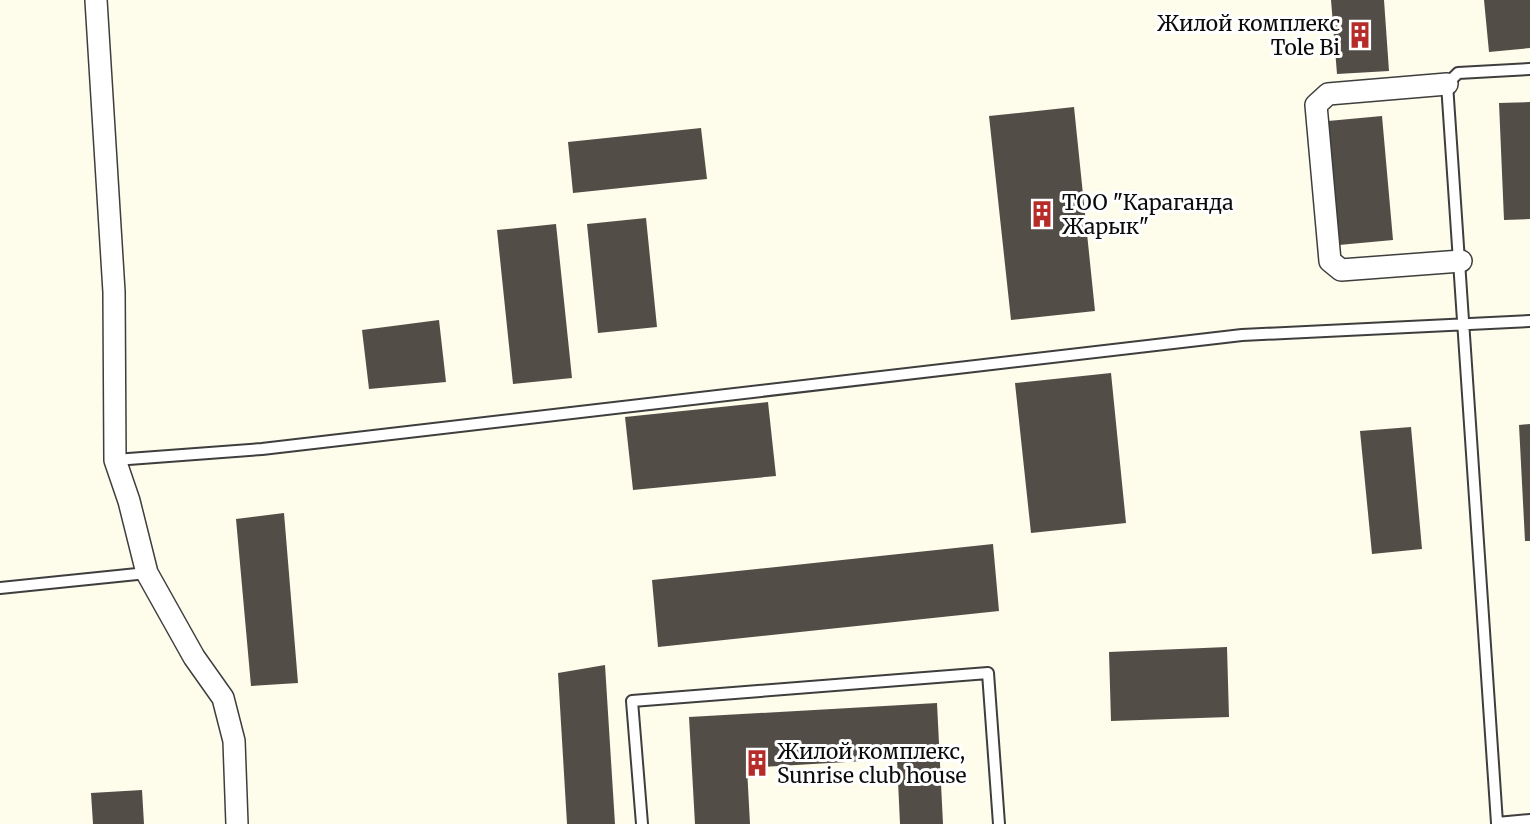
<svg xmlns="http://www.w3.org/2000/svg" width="1530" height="824" font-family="Merriweather,serif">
  <rect width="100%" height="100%" fill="#fefcea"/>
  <path fill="#534d48" d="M 1331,0 L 1384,0 L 1389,71 L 1337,74 Z
    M 1484,0 L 1530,0 L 1530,48 L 1489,52 Z
    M 1530,102 L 1530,219 L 1504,220 L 1499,103 Z
    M 1074,107 L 1095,311 L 1011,320 L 989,116 Z
    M 1382,116 L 1393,240 L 1339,245 L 1328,121 Z
    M 701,128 L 707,179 L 573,193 L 568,142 Z
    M 646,218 L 657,327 L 598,333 L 587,224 Z
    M 556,224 L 572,378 L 513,384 L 497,230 Z
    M 439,320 L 446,382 L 369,389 L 362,330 Z
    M 1111,373 L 1126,523 L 1031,533 L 1015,383 Z
    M 768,402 L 776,476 L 633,490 L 625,417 Z
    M 1530,424 L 1530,541 L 1525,541 L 1519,425 Z
    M 1411,427 L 1422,549 L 1372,554 L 1360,431 Z
    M 284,513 L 298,683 L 251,686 L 236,519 Z
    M 993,544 L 999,611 L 658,647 L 652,580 Z
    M 1227,647 L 1229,717 L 1111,721 L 1109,652 Z
    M 605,665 L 615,824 L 567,824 L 558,673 Z
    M 937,703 L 943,824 L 900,824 L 897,759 L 747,768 L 750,824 L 695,824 L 689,717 Z
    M 142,790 L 144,824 L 93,824 L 91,793 Z"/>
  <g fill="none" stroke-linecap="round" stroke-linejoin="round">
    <defs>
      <path id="lane" d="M 1530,69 L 1458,73 L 1447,84 L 1497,823 L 1530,820
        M 115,460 L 262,449 L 1242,335 L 1530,321
        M 0,588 L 147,573
        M 642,824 L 632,701 L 988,673 L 999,824"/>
      <path id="street" d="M 96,0 L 114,292 L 115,460 L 129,501 L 147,573 L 194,657 L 223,698 L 234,741 L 237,824
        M 1447,84 L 1328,94 L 1316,105 L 1330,261 L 1341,270 L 1461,261"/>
    </defs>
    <use href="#lane" stroke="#3e3e3e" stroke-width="14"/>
    <use href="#street" stroke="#3e3e3e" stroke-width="24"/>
    <use href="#lane" stroke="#fff" stroke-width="10"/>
    <use href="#street" stroke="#fff" stroke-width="21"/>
  </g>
  <defs>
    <symbol id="building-bare" viewBox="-9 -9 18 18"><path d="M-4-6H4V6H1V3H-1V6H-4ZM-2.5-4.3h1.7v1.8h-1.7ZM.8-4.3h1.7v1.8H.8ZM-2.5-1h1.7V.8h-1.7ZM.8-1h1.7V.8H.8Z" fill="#b62c29" stroke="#fff" stroke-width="2.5" paint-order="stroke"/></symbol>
  </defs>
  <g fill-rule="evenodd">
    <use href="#building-bare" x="1341" y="16" width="38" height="38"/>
    <use href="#building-bare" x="1023" y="195" width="38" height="38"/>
    <use href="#building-bare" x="738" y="744" width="38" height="38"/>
  </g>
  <g text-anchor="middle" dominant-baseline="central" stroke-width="6" stroke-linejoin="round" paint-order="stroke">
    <g font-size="21" fill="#0b0b0b" stroke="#fff" text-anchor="start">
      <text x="1340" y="23" text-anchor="end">Жилой комплекс<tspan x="1340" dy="24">Tole Bi</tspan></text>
      <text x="1062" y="202">ТОО "Караганда<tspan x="1062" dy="24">Жарык"</tspan></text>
      <text x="777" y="751">Жилой комплекс,<tspan x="777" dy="24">Sunrise club house</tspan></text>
    </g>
  </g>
</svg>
